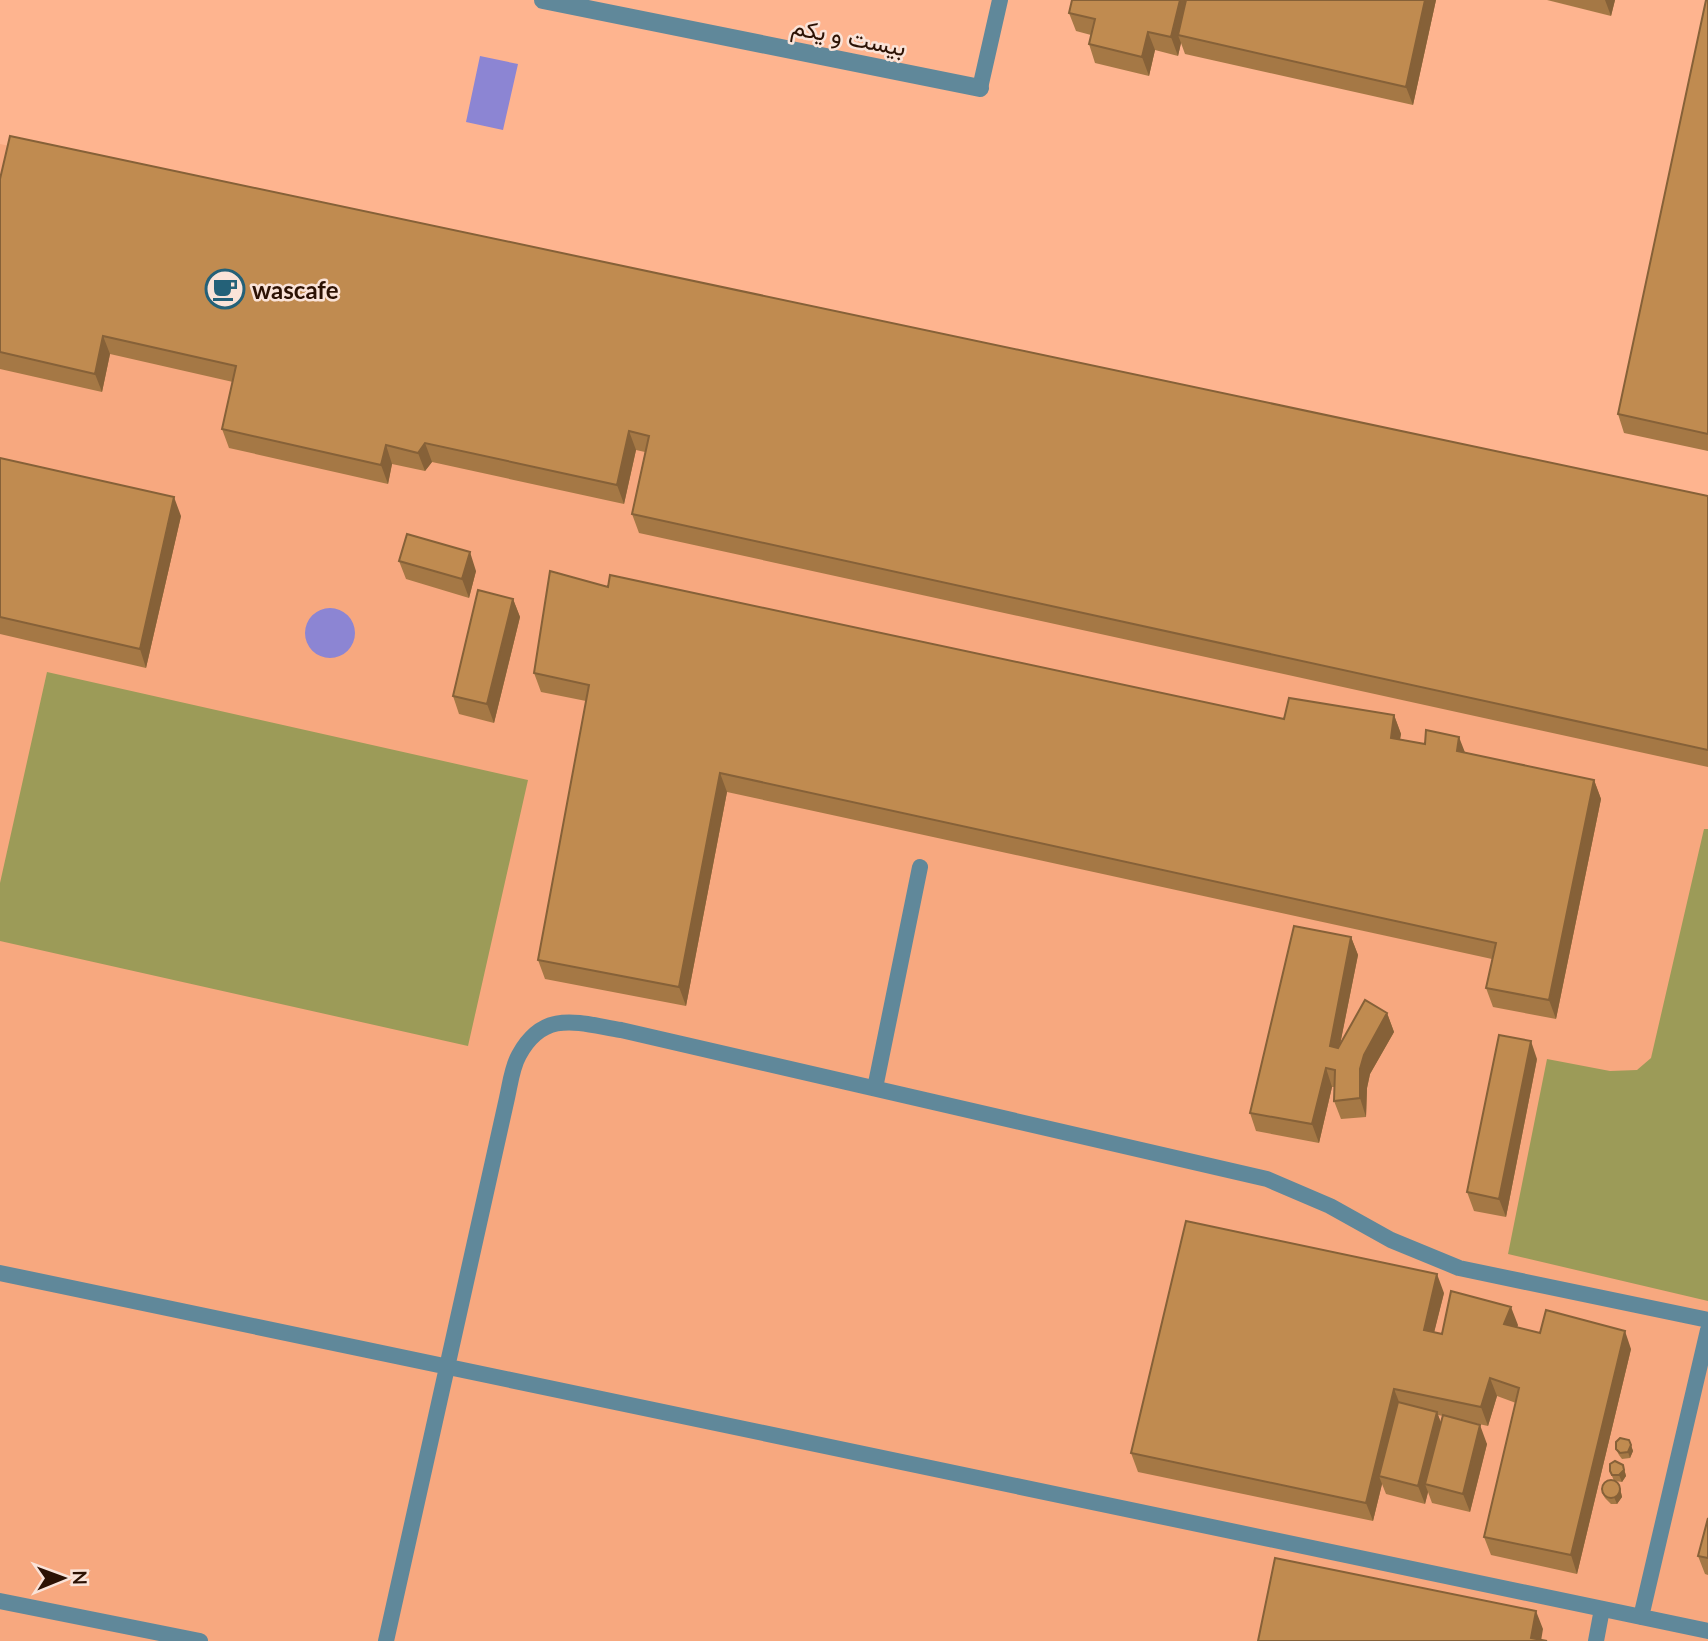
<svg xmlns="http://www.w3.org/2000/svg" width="1708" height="1641" font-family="Lato,Vazirmatn,sans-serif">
  <rect width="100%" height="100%" fill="#feb48f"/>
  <path fill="#f7a87f" d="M 0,144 L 1708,505 L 1708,1641 L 0,1641 Z"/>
  <path fill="#9c9b58" d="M 47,672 L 528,780 L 468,1046 L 0,941 L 0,883 Z
    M 1704,829 L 1708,829 L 1708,1301 L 1508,1254 L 1547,1059 L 1610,1071 L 1637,1070 L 1651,1058 Z"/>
  <path fill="#8c85d3" d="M 480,56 L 518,64 L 503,130 L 466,122 Z
    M305 633a25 25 0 1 1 50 0a25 25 0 1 1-50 0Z"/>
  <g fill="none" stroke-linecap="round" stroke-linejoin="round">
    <path stroke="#60889a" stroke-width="16" d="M 980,88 L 1000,0
      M 875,1088 L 920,867
      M 0,1273 L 1708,1631
      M 0,1601 L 200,1641
      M 1641,1617 L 1708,1330
      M 386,1641 L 507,1098 C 510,1085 512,1067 519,1055 C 544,1009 578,1023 621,1030 L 1267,1179 L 1330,1206 L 1391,1240 L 1459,1268 L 1708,1320
      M 1596,1641 L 1602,1609"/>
    <path stroke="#60889a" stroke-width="18" d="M 543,0 L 980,88"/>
  </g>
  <path fill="#a57845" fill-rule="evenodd" d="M 1072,0 L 1436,0 L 1413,105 L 1185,54 L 1181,43 L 1178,56 L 1155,50 L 1149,76 L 1095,63 L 1089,44 L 1091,35 L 1076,31 L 1069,13 Z
    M 1547,0 L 1615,0 L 1611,16 Z
    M 1708,0 L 1708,451 L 1624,433 L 1618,414 Z
    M 0,179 L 1708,496 L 1708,767 L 639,533 L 632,514 L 645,452 L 636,450 L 624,504 L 432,462 L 425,471 L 392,464 L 388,484 L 229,448 L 222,429 L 233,382 L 110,354 L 102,392 L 0,369 Z
    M 0,458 L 181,516 L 146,668 L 0,634 Z
    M 399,561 L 476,571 L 469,598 L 406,579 Z
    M 608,587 L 1284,719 L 1394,715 L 1401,734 L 1400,739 L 1594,780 L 1601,799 L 1556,1019 L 1493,1007 L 1486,988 L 1492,959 L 727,792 L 686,1006 L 545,979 L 538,960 L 586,701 L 541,692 L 534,673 Z
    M 513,599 L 520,617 L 494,723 L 459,714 L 453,696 Z
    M 1351,937 L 1358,955 L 1340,1044 L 1387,1013 L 1394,1032 L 1370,1074 L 1367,1088 L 1366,1117 L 1341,1119 L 1334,1101 L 1334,1087 L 1332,1087 L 1319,1143 L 1256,1131 L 1250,1113 Z
    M 1537,1059 L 1506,1217 L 1474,1211 L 1467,1192 Z
    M 1444,1293 L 1434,1332 L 1442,1334 L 1518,1325 L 1517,1327 L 1540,1333 L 1631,1349 L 1577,1574 L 1491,1555 L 1484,1537 L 1516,1403 L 1497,1396 L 1488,1426 L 1465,1421 L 1487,1444 L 1470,1512 L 1432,1503 L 1428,1492 L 1425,1504 L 1386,1494 L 1382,1484 L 1373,1521 L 1138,1472 L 1131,1453 ZM 1438,1415 L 1443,1416 L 1441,1423 Z
    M 1629,1440 L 1633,1451 L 1630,1458 L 1622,1459 L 1619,1455 L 1616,1449 Z
    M 1623,1465 L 1626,1476 L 1622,1482 L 1615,1481 L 1619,1484 L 1622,1497 L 1617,1504 L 1611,1504 L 1605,1498 L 1602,1492 L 1614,1481 L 1610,1471 Z
    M 1708,1518 L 1708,1575 L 1705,1574 L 1698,1556 Z"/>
  <path fill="#866138" d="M 1180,0 L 1191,0 L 1178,35 L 1181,43 L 1178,56 L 1171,37 Z
    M 1425,0 L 1436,0 L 1413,105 L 1406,87 Z
    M 1605,0 L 1615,0 L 1611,16 Z
    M 1148,32 L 1155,50 L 1149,76 L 1142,57 Z
    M 103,336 L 110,354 L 102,392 L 95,374 Z
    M 629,431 L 636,450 L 624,504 L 617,485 Z
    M 425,443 L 432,462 L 425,471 L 418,453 Z
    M 386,445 L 392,464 L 388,484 L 381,465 Z
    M 174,497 L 181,516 L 146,668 L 140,649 Z
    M 470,552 L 476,571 L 469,598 L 462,579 Z
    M 513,599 L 520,617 L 494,723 L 487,704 Z
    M 1394,715 L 1401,734 L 1397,756 L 1391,738 Z
    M 1459,737 L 1466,755 L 1457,751 Z
    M 720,773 L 727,792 L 686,1006 L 679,987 Z
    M 1594,780 L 1601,799 L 1556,1019 L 1549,1000 Z
    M 1351,937 L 1358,955 L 1336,1065 L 1330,1046 Z
    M 1387,1013 L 1394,1032 L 1370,1074 L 1367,1088 L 1366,1117 L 1360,1098 L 1360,1069 L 1364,1055 Z
    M 1531,1041 L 1537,1059 L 1506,1217 L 1499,1199 Z
    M 1326,1068 L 1332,1087 L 1319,1143 L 1312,1124 Z
    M 1437,1274 L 1444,1293 L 1430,1349 L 1424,1330 Z
    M 1511,1307 L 1518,1325 L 1511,1343 L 1504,1324 Z
    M 1625,1331 L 1631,1349 L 1577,1574 L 1571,1555 Z
    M 1490,1378 L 1497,1396 L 1488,1426 L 1481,1407 Z
    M 1394,1389 L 1401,1407 L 1379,1476 L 1382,1484 L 1373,1521 L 1366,1503 Z
    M 1437,1412 L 1444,1431 L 1425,1484 L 1428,1492 L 1425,1504 L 1418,1486 Z
    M 1480,1425 L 1487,1444 L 1470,1512 L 1463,1494 Z
    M 1631,1445 L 1633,1451 L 1630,1458 L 1628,1452 Z
    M 1623,1465 L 1626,1476 L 1622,1482 L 1619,1475 Z
    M 1619,1484 L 1622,1497 L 1617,1504 L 1614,1497 Z
    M 1536,1611 L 1543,1629 L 1541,1641 L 1531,1638 Z"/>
  <path fill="#c08b50" stroke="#866138" stroke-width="2" d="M 1072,0 L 1180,0 L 1171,37 L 1148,32 L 1142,57 L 1089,44 L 1095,19 L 1069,13 Z
    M 1186,0 L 1425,0 L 1406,87 L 1178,35 Z
    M 1706,0 L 1708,0 L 1708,434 L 1618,414 Z
    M 10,136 L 1708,496 L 1708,750 L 632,514 L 649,436 L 629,431 L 617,485 L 425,443 L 418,453 L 386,445 L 381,465 L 222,429 L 236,366 L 103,336 L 95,374 L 0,352 L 0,179 Z
    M 0,458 L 174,497 L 140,649 L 0,617 Z
    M 407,534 L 470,552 L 462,579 L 399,561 Z
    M 550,571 L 608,587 L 610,575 L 1284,719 L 1289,698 L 1394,715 L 1391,738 L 1425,744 L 1426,730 L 1459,737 L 1457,751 L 1594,780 L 1549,1000 L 1486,988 L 1496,943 L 720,773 L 679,987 L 538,960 L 589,685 L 534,673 Z
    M 478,590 L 513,599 L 487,704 L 453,696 Z
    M 1294,926 L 1351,937 L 1330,1046 L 1338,1048 L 1365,1000 L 1387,1013 L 1364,1055 L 1360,1069 L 1360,1098 L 1334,1101 L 1335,1070 L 1326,1068 L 1312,1124 L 1250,1113 Z
    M 1499,1035 L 1531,1041 L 1499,1199 L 1467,1192 Z
    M 1186,1221 L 1437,1274 L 1424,1330 L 1442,1334 L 1451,1291 L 1511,1307 L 1504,1324 L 1540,1333 L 1546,1310 L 1625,1331 L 1571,1555 L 1484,1537 L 1519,1388 L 1490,1378 L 1481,1407 L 1394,1389 L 1366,1503 L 1131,1453 Z
    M 1398,1402 L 1437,1412 L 1418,1486 L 1379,1476 Z
    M 1443,1415 L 1480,1425 L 1463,1494 L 1425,1484 Z
    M 1620,1438 L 1629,1440 L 1631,1445 L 1628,1452 L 1620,1453 L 1616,1449 L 1616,1442 Z
    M 1615,1461 L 1623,1465 L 1624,1470 L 1619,1475 L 1612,1475 L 1610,1471 L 1610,1464 Z
    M1602 1489a9 9 0 1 1 18 0a9 9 0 1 1-18 0Z
    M 1708,1518 L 1708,1558 L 1698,1556 Z
    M 1275,1558 L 1536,1611 L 1531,1638 L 1547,1641 L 1258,1641 Z"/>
  <defs>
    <symbol id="cafe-ring" viewBox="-11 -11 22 22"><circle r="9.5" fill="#fae3d8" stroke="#246178" stroke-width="1.5"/><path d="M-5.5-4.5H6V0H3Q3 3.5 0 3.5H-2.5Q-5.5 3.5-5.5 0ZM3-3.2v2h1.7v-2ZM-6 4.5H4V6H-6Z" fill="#246178"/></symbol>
  </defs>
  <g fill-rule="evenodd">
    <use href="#cafe-ring" x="203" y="267" width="44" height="44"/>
  </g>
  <g text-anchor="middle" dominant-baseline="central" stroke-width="5" stroke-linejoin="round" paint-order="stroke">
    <g font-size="24" fill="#2c1204" stroke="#fae3d8">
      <text transform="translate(849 36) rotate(11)">بیست و یکم</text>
    </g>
    <g font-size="24" font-weight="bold" fill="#2c1204" stroke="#fae3d8" text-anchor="start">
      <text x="252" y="289">wascafe</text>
    </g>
  </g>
  <g transform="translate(63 1578) rotate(89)" stroke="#fae3d8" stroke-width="5" paint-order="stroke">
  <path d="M0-5L12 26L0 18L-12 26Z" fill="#2c1204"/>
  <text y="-10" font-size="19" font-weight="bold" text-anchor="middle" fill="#2c1204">N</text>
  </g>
</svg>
